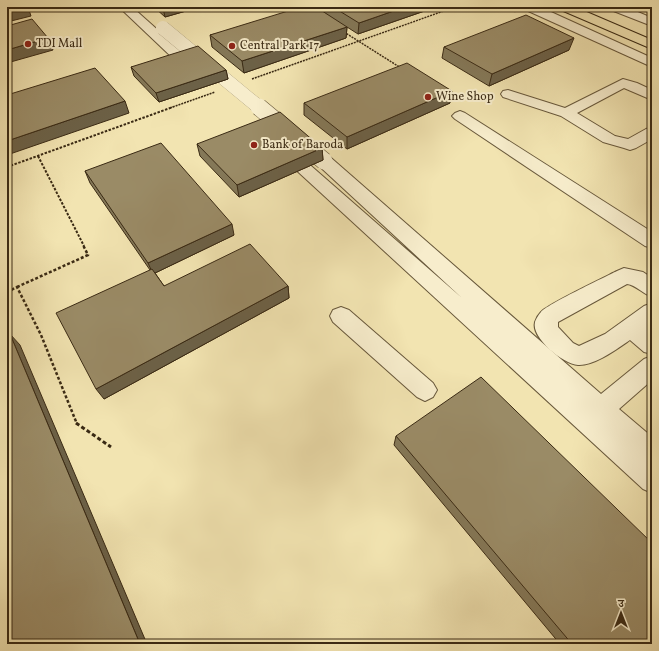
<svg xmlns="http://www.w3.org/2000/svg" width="659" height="651" viewBox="0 0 659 651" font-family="Vollkorn,'Noto Serif Devanagari',serif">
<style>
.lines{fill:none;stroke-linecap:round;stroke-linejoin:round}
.minor-casing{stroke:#68583b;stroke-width:2}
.major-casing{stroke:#3a2a14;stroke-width:2}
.path-far3{stroke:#3a2a14;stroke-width:1.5;stroke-dasharray:2 1;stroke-linecap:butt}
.path-far2{stroke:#3a2a14;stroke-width:2;stroke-dasharray:2.5 1.5;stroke-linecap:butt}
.path-far1{stroke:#3a2a14;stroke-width:2.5;stroke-dasharray:3 2;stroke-linecap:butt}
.path{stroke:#3a2a14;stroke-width:3;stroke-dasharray:4 2.5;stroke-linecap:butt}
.minor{fill:#f7edcc;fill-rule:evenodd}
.major{fill:#f2e4b1;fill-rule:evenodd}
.minor-bridge-far1-casing{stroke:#68583b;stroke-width:14;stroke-linecap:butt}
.minor-bridge-casing{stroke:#68583b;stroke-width:18;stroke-linecap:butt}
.minor-bridge-far1{stroke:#f7edcc;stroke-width:14}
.minor-bridge{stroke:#f7edcc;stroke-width:17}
.wall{fill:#847858;stroke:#3a2a14}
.shaded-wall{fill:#6c6147;stroke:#3a2a14}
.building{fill:#9a8b66;stroke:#3a2a14}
.poi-dot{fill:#8f2418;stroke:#f7edcc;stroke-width:1.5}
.labels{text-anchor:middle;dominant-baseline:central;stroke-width:4;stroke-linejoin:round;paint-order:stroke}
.far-poi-label{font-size:12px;fill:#3a2a14;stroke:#f7edcc;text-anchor:start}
</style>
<rect width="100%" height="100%" fill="#f2e4b1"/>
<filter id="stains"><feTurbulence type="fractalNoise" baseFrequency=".005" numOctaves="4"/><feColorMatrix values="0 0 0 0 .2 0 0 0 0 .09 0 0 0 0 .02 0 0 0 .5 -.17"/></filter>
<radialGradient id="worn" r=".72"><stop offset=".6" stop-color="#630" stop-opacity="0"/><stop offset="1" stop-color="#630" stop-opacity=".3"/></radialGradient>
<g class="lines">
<g class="minor-casing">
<g id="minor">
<path d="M119,7H132L188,57L190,60L188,63L183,64L178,63Z"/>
<path d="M524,7H540L652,58V67L526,10Z"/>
<path d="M609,7H626L652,18V26L611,10Z"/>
<path d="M623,79L637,83L652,90V100L624,88L577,113L615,136L628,139L646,129L652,127V139L636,148L630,150L624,148L603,142L561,116L503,97L501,94L503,91L508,90L565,108Z"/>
<path d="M460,111L465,113L652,232V248L645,246L455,119L452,116L455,113Z"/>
<path d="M324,156L330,157L601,394L644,359L652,356V380L619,409L652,437V493L643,489L295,169L298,165L304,164L310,165L462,298L318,165L316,161L318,157Z"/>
<path d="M624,268L643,272L652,278V297C643,294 636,285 627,284L558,322V327L573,343L579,346L605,334L644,306L652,303V324L647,328L652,332V354L644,352L630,340C617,349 594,366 578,365C563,364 531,338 535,322C536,319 539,314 541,312C546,305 605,277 617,271Z"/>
<path d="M341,307L349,310L433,383L437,390L433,397L425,401L417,397L333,322L330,316L333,310Z"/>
</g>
</g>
<g class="major-casing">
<path id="major" d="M559,7H575L652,40V49L561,10Z"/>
</g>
<g class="path-far3">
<path d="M505,7L516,12"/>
<path d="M344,32L401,68"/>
<path d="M252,79L455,7"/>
<path d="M170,108L215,92"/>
</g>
<g class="path-far2">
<path d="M38,156L84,246"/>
<path d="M7,167L173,107"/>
</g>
<g class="path-far1">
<path d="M17,287L88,255L83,245"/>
<path d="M7,292L17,287L41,335L77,424"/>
</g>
<path class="path" d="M76,423L111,447"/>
<use href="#minor" class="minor"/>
<use href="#major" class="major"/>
<g class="minor-bridge-far1-casing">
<path id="minor-bridge-far1" d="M163,28L260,108"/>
</g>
<g class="minor-bridge-casing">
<path id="minor-bridge" d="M259,107L324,161"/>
</g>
<use href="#minor-bridge-far1" class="minor-bridge-far1"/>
<use href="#minor-bridge" class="minor-bridge"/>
</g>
<g class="wall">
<path d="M154,7H200L165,17Z"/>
<path d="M322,7H436L358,34L347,27L346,38L244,73L212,47L210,35L322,11Z"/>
<path d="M444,47L569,50L489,86L442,58Z"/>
<path d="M131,67L226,70L228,79L159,102L134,76Z"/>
<path d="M304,103H450L347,149L304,115Z"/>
<path d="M197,144L322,148L323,160L239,197L200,156Z"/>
<path d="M85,171L234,235L155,273L164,286H288L289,298L104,399L150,270L90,183Z"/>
<path d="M396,436L652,644H560L394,445Z"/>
</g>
<g class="shaded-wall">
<path d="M16,7H28L31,16L7,22V9Z"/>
<path d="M167,7H200L165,17L163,8Z"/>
<path d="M405,7H436L358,34L359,23Z"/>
<path d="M347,27L346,38L244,73L242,61Z"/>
<path d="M48,38L53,50L7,63V50Z"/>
<path d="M574,38L569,50L489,86L492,74Z"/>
<path d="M226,70L228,79L159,102L156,93Z"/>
<path d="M452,91L450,103L347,149V137Z"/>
<path d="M125,101L129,113L7,155V141Z"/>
<path d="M322,148L323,160L239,197L237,185Z"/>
<path d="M232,224L234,235L153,274L148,263Z"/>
<path d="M288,286L289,298L104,399L96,389Z"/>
<path d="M10,334L20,345L147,644H140Z"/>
</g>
<g class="building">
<path d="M7,7H16L7,9Z"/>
<path d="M301,7H316L347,27L242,61L210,35Z"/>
<path d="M333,7H405L359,23Z"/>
<path d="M526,15L574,38L492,74L444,47Z"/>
<path d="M32,19L48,38L7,50V26Z"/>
<path d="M198,46L226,70L156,93L131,67Z"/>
<path d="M407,63L452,91L347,137L304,103Z"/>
<path d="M95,68L125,101L7,141V95Z"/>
<path d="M280,112L322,148L237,185L197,144Z"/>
<path d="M161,143L232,224L148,263L85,171Z"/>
<path d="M250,244L288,286L96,389L56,313L152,269L164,286Z"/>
<path d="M10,334L140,644H7V336Z"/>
<path d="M481,377L652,543V644H572L396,436Z"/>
</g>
<g class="poi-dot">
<circle cx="28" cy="44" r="4"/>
<circle cx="232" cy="46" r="4"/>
<circle cx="428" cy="97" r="4"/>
<circle cx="254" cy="145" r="4"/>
</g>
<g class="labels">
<g class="far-poi-label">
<text x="36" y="44">TDI Mall</text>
<text x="240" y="46">Central Park 17</text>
<text x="436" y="97">Wine Shop</text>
<text x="262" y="145">Bank of Baroda</text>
</g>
</g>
<rect width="659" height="651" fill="none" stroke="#f2e4b1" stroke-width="24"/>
<rect x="8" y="8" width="643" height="635" fill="none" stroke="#3a2a14" stroke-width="2"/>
<rect x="12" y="12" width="635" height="627" fill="none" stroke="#3a2a14"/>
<g transform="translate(621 613)" stroke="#f7edcc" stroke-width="3" paint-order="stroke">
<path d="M0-3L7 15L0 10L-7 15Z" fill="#3a2a14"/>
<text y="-6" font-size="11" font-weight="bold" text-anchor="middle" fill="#3a2a14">उ</text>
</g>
<rect width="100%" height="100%" filter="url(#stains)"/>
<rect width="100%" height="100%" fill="url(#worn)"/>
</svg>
